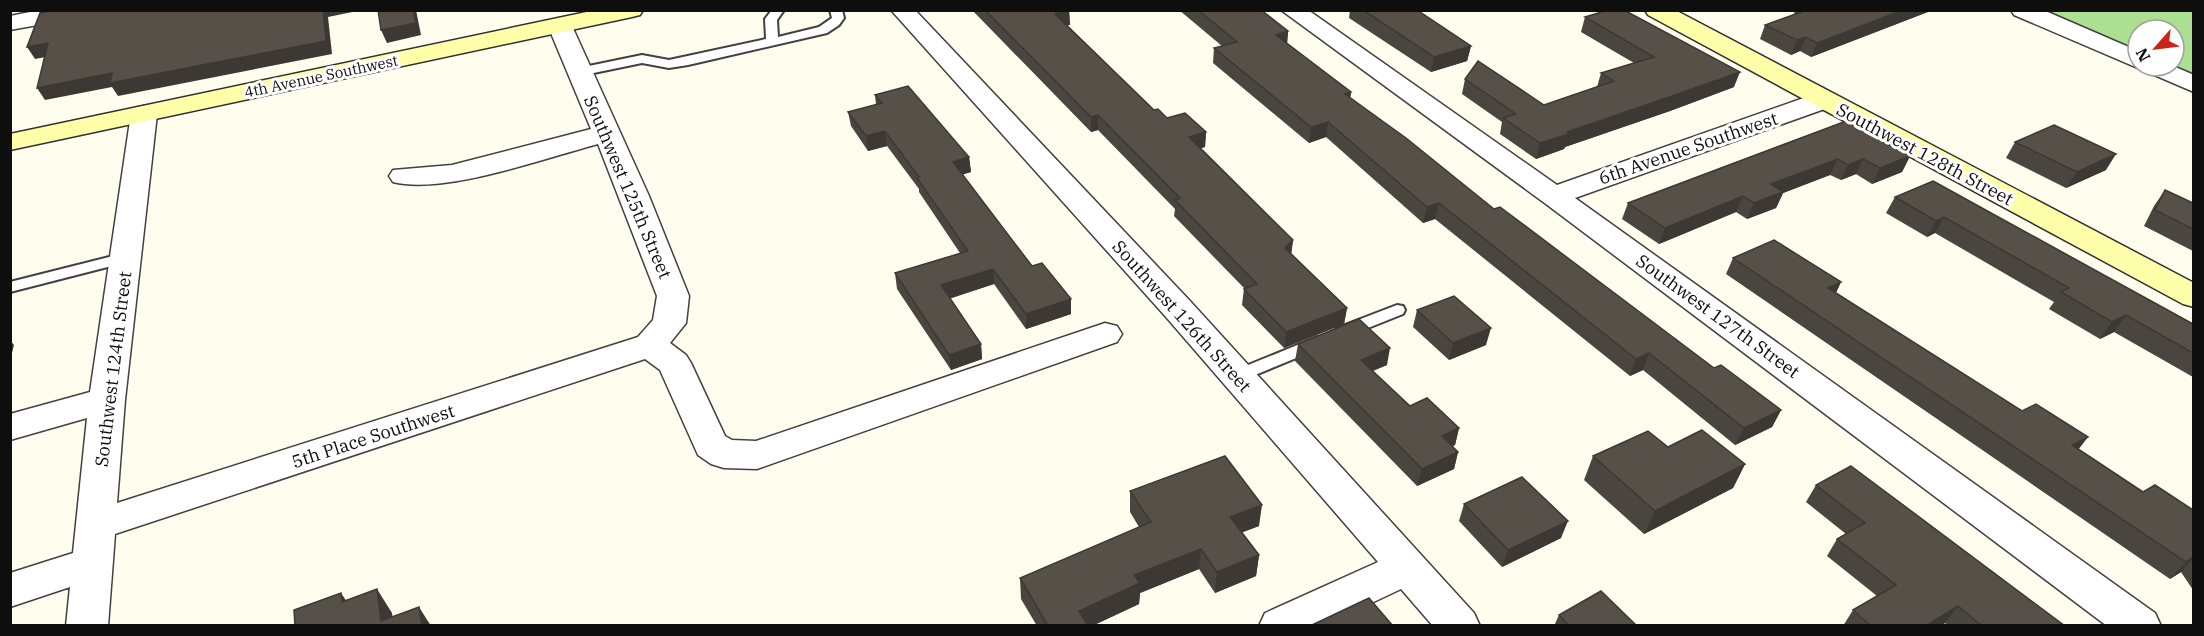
<svg xmlns="http://www.w3.org/2000/svg" width="2204" height="636" viewBox="0 0 2204 636" font-family="'IBM Plex Serif',serif">
<style>
.forest{fill:#ace091}
.lines{fill:none;stroke-linecap:round;stroke-linejoin:round}
.lane-casing{stroke:#414141;stroke-width:4}
.street-casing{stroke:#414141;stroke-width:3}
.secondary-casing{stroke:#303030;stroke-width:3}
.lane{fill:#fff;fill-rule:evenodd}
.street{fill:#fff;fill-rule:evenodd}
.secondary{fill:#ffffa9;fill-rule:evenodd}
.wall{fill:#4b453f}
.shaded-wall{fill:#3d3833}
.building{fill:#575049;stroke:#3d3833;stroke-width:1.5}
.labels{text-anchor:middle;dominant-baseline:central;stroke-width:6;stroke-linejoin:round;paint-order:stroke}
.far-street-label{font-size:15px;fill:#0e0e0e;stroke:#fff}
.street-label{font-size:18px;fill:#0e0e0e;stroke:#fff}
</style>
<rect width="100%" height="100%" fill="#fffdee"/>
<path class="forest" d="M2045,11H2193V73L2174,65V30H2138V50Z"/>
<g class="lines">
<g class="lane-casing">
<g id="lane">
<path d="M772,10H784L777,20L778,37L819,27L832,18L830,10H842L844,18L839,25L827,33L688,65L669,68L642,63L579,76L573,72L579,68L642,55L669,60L766,39L765,19Z"/>
<path d="M125,253L131,255L133,258L131,261L10,292V282Z"/>
<path d="M1397,305L1403,306L1405,310L1403,314L1343,338L1337,336L1335,332L1337,328Z"/>
<path d="M1317,337L1323,339L1325,343L1323,347L1243,380H1231L1228,376L1231,372Z"/>
</g>
</g>
<g class="street-casing">
<g id="street">
<path d="M40,10H93L90,15L82,17L10,30V16Z"/>
<path d="M891,10H915L1190,301L1474,613L1480,626H1433L1401,589L1323,626H1259L1265,613L1378,562L1166,317Z"/>
<path d="M1281,10H1308L1557,185L1815,94L1824,92L1833,94L1837,100L1833,106L1575,198L2155,613L2161,626H2107L1546,204Z"/>
<path d="M2011,10H2043L2138,51V66H2173L2194,75V92L2014,15Z"/>
<path d="M560,19L568,21L572,26L649,196L689,296L686,323L670,343L686,355L691,363L725,436L732,440L756,441L1105,323L1117,326L1122,334L1117,342L757,469L724,468L711,464L698,455L660,370L645,359L115,534L108,626H66L70,587L10,607V573L73,553L87,418L10,440V414L90,392L131,114L135,108L144,106L153,108L157,114L125,400L117,503L638,337L653,320L657,296L598,144C545,158 444,195 393,182L389,176L393,170L452,165L591,129L548,26L552,21Z"/>
</g>
</g>
<g class="secondary-casing">
<g id="secondary">
<path d="M596,10H643L640,15L632,17L10,150V134Z"/>
<path d="M1645,10H1675L2194,283V307L2183,304L1648,15Z"/>
</g>
</g>
<use href="#lane" class="lane"/>
<use href="#street" class="street"/>
<use href="#secondary" class="secondary"/>
</g>
<g class="wall">
<path d="M972,10H1069L1070,25H1067L1154,110L1167,118L1206,132L1205,147L1201,148L1293,240L1291,254L1347,308L1344,324L1284,348L1242,305L1244,288L1174,216L1175,209L1098,130L1091,132Z"/>
<path d="M1179,10H1261L1288,31L1287,43L1351,92L1350,98L1494,209L1714,368L1781,410L1772,427L1735,445L1643,370L1630,376L1435,219L1423,223L1326,137L1309,143L1213,63L1214,48L1222,46Z"/>
<path d="M1350,10H1417L1471,46L1467,61L1431,72L1349,18Z"/>
<path d="M1795,10H1933L1811,57L1800,51L1791,55L1760,39L1765,25L1796,14H1794Z"/>
<path d="M1585,17L1734,87L1670,111L1565,147L1564,149L1536,159L1500,134L1502,122L1462,94L1465,79L1544,105L1597,87L1601,73L1634,63L1581,32Z"/>
<path d="M875,95L969,157L971,172L962,174L1032,266L1071,314L1026,329L994,284L950,298L981,344L982,359L951,370L897,289L895,273L960,253L919,192V189L887,146L868,151L851,126L848,112L876,105Z"/>
<path d="M1846,121L1910,156L1902,172L1872,184L1856,174L1841,180L1830,175L1783,193L1776,208L1747,219L1736,212L1659,244L1622,219L1628,203Z"/>
<path d="M2015,142L2106,170L2066,188L2006,158Z"/>
<path d="M1933,181L2193,324V377L2114,332L2100,339L2049,309L2054,302L1935,233L1927,237L1886,213L1895,197Z"/>
<path d="M2165,190L2193,203V251L2144,226L2154,206Z"/>
<path d="M1733,258L1841,282L1836,293L2143,492L2193,510V590L2181,572L2170,579L1726,274Z"/>
<path d="M1417,310L1486,345L1449,360L1413,327Z"/>
<path d="M1298,344L1387,365L1373,371L1410,406L1459,428L1455,445L1452,446L1458,452L1454,469L1417,486L1295,361Z"/>
<path d="M1668,447L1745,464L1733,488L1644,534L1584,480L1593,456Z"/>
<path d="M1816,485L2065,626H1948L1945,623L1941,626H1843L1853,610L1877,596L1827,556L1837,539L1846,534L1806,502Z"/>
<path d="M1130,491L1259,526L1242,532L1259,555L1256,576L1215,593L1199,569L1140,593L1139,604L1092,626H1037L1021,599L1020,578L1139,527L1130,512Z"/>
<path d="M1464,504L1561,538L1502,567L1459,521Z"/>
<path d="M1559,615L1637,626H1554Z"/>
</g>
<g class="shaded-wall">
<path d="M323,10H362L328,17L332,54L118,96L112,87L45,100L37,88Z"/>
<path d="M413,10H416L421,35L387,43L381,30Z"/>
<path d="M1069,10L1070,25L1055,28V14Z"/>
<path d="M1903,10H1933L1811,57L1817,43Z"/>
<path d="M1288,31L1287,46L1276,35Z"/>
<path d="M1806,37L1800,51L1791,55L1797,40Z"/>
<path d="M48,43L56,55L35,59L27,47Z"/>
<path d="M1471,46L1467,61L1431,72L1434,57Z"/>
<path d="M1740,72L1734,87L1670,111L1565,147L1564,149L1536,159L1540,143L1567,132Z"/>
<path d="M1351,92L1349,107L1345,94Z"/>
<path d="M1098,115V130L1091,132V117Z"/>
<path d="M1328,122L1326,137L1309,143L1311,127Z"/>
<path d="M885,131L887,146L868,151L866,136Z"/>
<path d="M1206,132L1205,147L1189,152V137Z"/>
<path d="M2116,154L2106,170L2066,188L2077,172Z"/>
<path d="M1910,156L1902,172L1872,184L1880,168Z"/>
<path d="M969,157L971,172L955,177L953,162Z"/>
<path d="M1838,159L1830,175L1783,193L1776,208L1747,219L1754,203L1771,184Z"/>
<path d="M1863,159L1856,174L1841,180L1848,165Z"/>
<path d="M1743,196L1736,212L1659,244L1665,228Z"/>
<path d="M1439,203L1435,219L1423,223L1427,207Z"/>
<path d="M1944,217L1935,233L1927,237L1936,221Z"/>
<path d="M1293,240L1291,256L1285,248Z"/>
<path d="M993,269L994,284L943,301L941,285Z"/>
<path d="M1841,282L1833,298L1828,288Z"/>
<path d="M1071,299V314L1026,329V314Z"/>
<path d="M1347,308L1344,324L1284,348L1286,332Z"/>
<path d="M2126,315L2114,332L2100,339L2112,322Z"/>
<path d="M1491,328L1486,345L1449,360L1453,343Z"/>
<path d="M10,340L14,345L10,361Z"/>
<path d="M981,344L982,359L951,370L949,355Z"/>
<path d="M1390,348L1387,365L1358,376L1361,360Z"/>
<path d="M1649,353L1643,370L1630,376L1636,359Z"/>
<path d="M1781,410L1772,427L1735,445L1744,428Z"/>
<path d="M1459,428L1455,445L1437,453L1442,436Z"/>
<path d="M2088,437L2075,454L2072,445Z"/>
<path d="M1458,452L1454,469L1417,486L1422,469Z"/>
<path d="M1745,464L1733,488L1644,534L1655,511Z"/>
<path d="M1262,505L1259,526L1228,538L1230,517Z"/>
<path d="M1568,521L1561,538L1502,567L1508,550Z"/>
<path d="M1201,549L1199,569L1140,593L1139,604L1092,626H1079V611L1134,575Z"/>
<path d="M1259,555L1256,576L1215,593L1217,572Z"/>
<path d="M2193,557V559L2181,572L2170,579L2186,562Z"/>
<path d="M377,589L392,613L394,626L381,621Z"/>
<path d="M341,593L357,617L342,602Z"/>
<path d="M1958,606L1945,623L1941,626H1926Z"/>
<path d="M419,607L431,626H422Z"/>
</g>
<g class="building">
<path d="M55,10H323L326,41L110,83L112,73L37,88L48,43L27,47L40,13Z"/>
<path d="M378,10H413L416,23L381,30Z"/>
<path d="M985,10H1068L1055,14L1154,110L1158,109L1167,118L1185,113L1206,132L1189,137L1293,240L1285,248L1347,308L1286,332L1244,289L1257,284L1175,200L1180,198L1098,115L1091,117Z"/>
<path d="M1198,10H1261L1288,31L1276,35L1351,92L1345,94L1406,138L1494,209L1500,207L1714,368L1721,365L1781,410L1744,428L1649,353L1636,359L1439,203L1427,207L1328,122L1311,127L1214,48L1237,42Z"/>
<path d="M1363,10H1417L1471,46L1434,57Z"/>
<path d="M1608,10H1624L1740,72L1675,95L1567,132L1569,134L1540,143L1503,118L1516,114L1465,79L1478,61L1544,105L1614,81L1601,73L1654,57L1585,17Z"/>
<path d="M1807,10H1903L1817,43L1806,37L1797,40L1765,25Z"/>
<path d="M908,86L969,157L953,162L984,203L1032,266L1042,263L1071,299L1026,314L993,269L941,285L981,344L949,355L895,273L968,251L917,178L919,177L885,131L866,136L848,112L882,103L875,95Z"/>
<path d="M1846,121L1910,156L1880,168L1863,159L1848,165L1838,159L1771,184L1783,192L1754,203L1743,196L1665,228L1628,203Z"/>
<path d="M2054,125L2116,154L2077,172L2015,142Z"/>
<path d="M1933,181L2193,324V353L2126,315L2112,322L2061,292L2069,288L1944,217L1936,221L1895,197Z"/>
<path d="M2165,190L2193,203V229L2155,210Z"/>
<path d="M1774,240L1841,282L1828,288L2022,411L2036,404L2088,437L2072,445L2143,492L2155,485L2193,510V557L2186,562L1733,258Z"/>
<path d="M1454,296L1491,328L1453,343L1417,310Z"/>
<path d="M1359,319L1390,348L1361,360L1410,406L1427,398L1459,428L1442,436L1458,452L1422,469L1298,344Z"/>
<path d="M1702,430L1745,464L1655,511L1593,456L1648,431L1668,447Z"/>
<path d="M1225,456L1262,505L1230,517L1259,555L1217,572L1201,549L1134,575L1140,583L1079,611L1088,626H1048L1020,578L1151,522L1130,491Z"/>
<path d="M1851,466L2065,626H1982L1958,606L1926,626H1871L1853,610L1896,585L1837,539L1865,523L1816,485Z"/>
<path d="M1522,477L1568,521L1508,550L1464,504Z"/>
<path d="M377,589L381,621L419,607L422,626H295L294,610L341,593L342,602Z"/>
<path d="M1601,591L1637,626H1569L1559,615Z"/>
<path d="M1369,598L1393,626H1310Z"/>
</g>
<g class="labels">
<g class="far-street-label">
<text transform="translate(321 76) rotate(-12)">4th Avenue Southwest</text>
</g>
<g class="street-label">
<text transform="translate(1688 148) rotate(-19)">6th Avenue Southwest</text>
<text transform="translate(1925 154) rotate(28)">Southwest 128th Street</text>
<text transform="translate(628 187) rotate(67)">Southwest 125th Street</text>
<text transform="translate(1182 316) rotate(48)">Southwest 126th Street</text>
<text transform="translate(1718 316) rotate(36)">Southwest 127th Street</text>
<text transform="translate(113 369) rotate(-83)">Southwest 124th Street</text>
<text transform="translate(373 436) rotate(-18)">5th Place Southwest</text>
</g>
</g>
<rect width="2204" height="636" fill="none" stroke="#0e0e0e" stroke-width="24"/>
<g transform="translate(2156 48) rotate(242)"><circle r="28" fill="#ffffff" stroke="#9f9f9f" stroke-width="1.5"/>
<path d="M0-4.5L10 22L0 15L-10 22Z" fill="#cb2318"/>
<text y="-9" font-size="16" font-weight="bold" text-anchor="middle" fill="#0e0e0e">N</text>
</g>
</svg>
